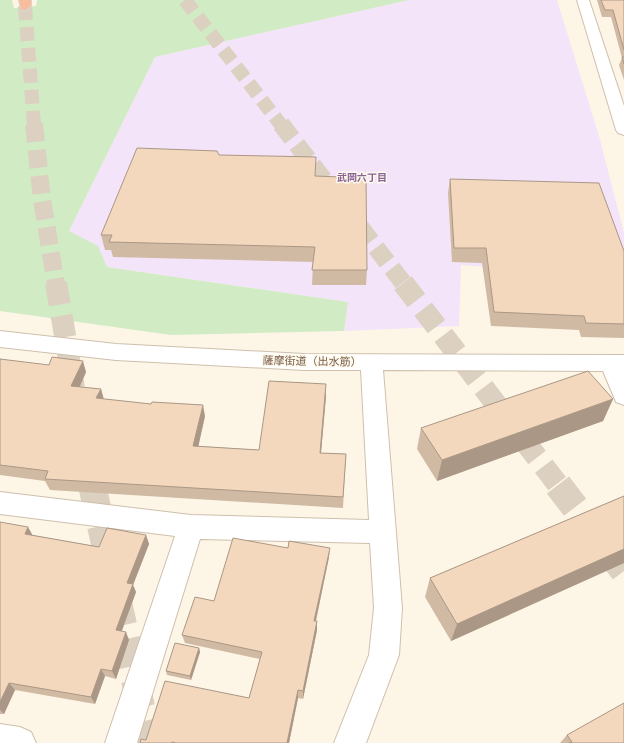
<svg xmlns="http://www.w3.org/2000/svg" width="624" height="743" viewBox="0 0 624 743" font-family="'Archivo Narrow','Noto Sans JP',sans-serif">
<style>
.education{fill:#f3e4fa}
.green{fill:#d1ebc5}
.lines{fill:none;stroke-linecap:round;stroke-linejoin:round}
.highway-tunnel-far3{stroke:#dcd0c0;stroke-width:14;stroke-dasharray:14 7;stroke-linecap:butt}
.highway-tunnel-far2{stroke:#dcd0c0;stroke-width:18;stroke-dasharray:18 8;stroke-linecap:butt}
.highway-tunnel-far1{stroke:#dcd0c0;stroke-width:22;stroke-dasharray:22 11;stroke-linecap:butt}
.highway-tunnel{stroke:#dcd0c0;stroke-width:28;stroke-dasharray:28 14;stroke-linecap:butt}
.minor-casing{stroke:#cfbfac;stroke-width:2}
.highway-casing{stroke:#dcd5d0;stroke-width:2}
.minor{fill:#fff;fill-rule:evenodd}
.highway{fill:#f8bd9d;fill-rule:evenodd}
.wall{fill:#d1baa3}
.shaded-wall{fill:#aa9785}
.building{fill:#f3d8be;stroke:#aa9785}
.labels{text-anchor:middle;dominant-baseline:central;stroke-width:3;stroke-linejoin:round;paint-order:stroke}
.far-neighbourhood-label{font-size:10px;font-weight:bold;fill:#886294;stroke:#fffaee}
.street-label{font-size:11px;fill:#785e4a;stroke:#fffaee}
</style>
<rect width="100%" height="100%" fill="#fdf6e7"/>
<path class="education" d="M409,0H557L599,136L624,233V277L461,265L459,326L344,331L348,302L107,267L98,247L69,231L155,57Z"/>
<path class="green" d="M0,0H12L14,8L36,6L37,0H409L155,57L69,231L98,246L107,267L348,302L344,331L171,335L0,311Z"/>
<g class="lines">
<g class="highway-tunnel-far3">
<path d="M185,0L281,125"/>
<path d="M25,6L34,125"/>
</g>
<g class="highway-tunnel-far2">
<path d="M34,124L42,200L56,284"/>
<path d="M281,124L404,284"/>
</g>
<g class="highway-tunnel-far1">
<path d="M56,283L74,388"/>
<path d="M403,283L559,486"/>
<path d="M87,463L92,486"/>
</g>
<g class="highway-tunnel">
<path d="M92,485L110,566"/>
<path d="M558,485L624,571"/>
<path d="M117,598L149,743"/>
</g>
<g class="minor-casing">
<g id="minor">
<path d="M577,0H589L624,106V135L618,133L616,130Z"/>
<path d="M0,331L116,344L304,354L624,355V405L616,402L603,371L383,370L402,608L399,655L366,743H334L369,655L374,608L370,543L200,539L137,743H105L175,536L0,514V492L191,515L369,520L361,370H304L116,360L0,347Z"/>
<path d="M0,724L20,727L31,732L36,743H0Z"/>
</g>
</g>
<g class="highway-casing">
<path id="highway" d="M19,0H31V6L25,10L21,9Z"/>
</g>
<use href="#minor" class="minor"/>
<use href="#highway" class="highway"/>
</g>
<g class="wall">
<path d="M597,0H624V80L619,65L622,58L611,17H602Z"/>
<path d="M219,155L316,176L367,270L366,285H312L313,262L113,257L111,250H105L101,235Z"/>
<path d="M450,179L624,251V338L581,337L579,330L491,326L482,263L452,262L448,193Z"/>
<path d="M0,358L1,359L86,372L80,387L101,389L104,399L205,416L198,446L259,450L326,396L321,453L346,454L343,508L50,490L45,481L0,475Z"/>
<path d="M613,399L603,421L437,481L417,449L421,428Z"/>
<path d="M624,496V563L451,641L425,597L430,578Z"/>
<path d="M0,522L32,535L99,547L146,535L149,544L133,585L136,592L122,631L129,640L116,679L105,676L95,704L15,690L4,714H0Z"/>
<path d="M329,557L316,621H317V630L303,699L298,698L289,743H140L146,740L249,698L260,659L185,643L182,635L214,601Z"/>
<path d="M199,648L200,652L191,680L167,675L166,671Z"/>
<path d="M567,735L624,743H560Z"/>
</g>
<g class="shaded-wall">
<path d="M83,361L86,372L75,397L71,386Z"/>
<path d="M326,384V396L320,464V453Z"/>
<path d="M101,389L104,401L96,398Z"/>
<path d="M613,399L603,421L437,481L442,460Z"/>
<path d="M203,405L205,416L196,457L193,446Z"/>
<path d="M28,527L33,536L25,534Z"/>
<path d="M146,535L149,544L133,585L136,592L119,638L116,630L127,583Z"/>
<path d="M330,548L329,557L314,629V621Z"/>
<path d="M624,549V563L451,641L457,624Z"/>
<path d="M317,621V630L303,699V691Z"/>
<path d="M126,632L129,640L116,679L112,671Z"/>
<path d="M199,648L200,652L191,680L190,676Z"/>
<path d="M101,669L105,676L95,704L91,697Z"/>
<path d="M9,683L15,690L4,714L0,710V702Z"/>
<path d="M298,690V698L289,743H287Z"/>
</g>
<g class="building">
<path d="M601,0H624V50L613,10H605Z"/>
<path d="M622,57H624V64Z"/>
<path d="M137,148L217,151L219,155L316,157L315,176L366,178L367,270H312L315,247L109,242L112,235H101Z"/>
<path d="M450,179L599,183L624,251V324L586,323L584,316L494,312L486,248H454Z"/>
<path d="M52,357L83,361L71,386L101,389L96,398L151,404L152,402L203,405L193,446L259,450L269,381L326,384L320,453L346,454L343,497L45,479L48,471L0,465V359L49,365Z"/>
<path d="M588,371L613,399L442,460L421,428Z"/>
<path d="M624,496V549L457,624L430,578Z"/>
<path d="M0,522L28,527L25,534L99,547L107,528L146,535L127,583L133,584L116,630L126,632L112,671L101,669L91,697L9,683L0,702Z"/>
<path d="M233,538L288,548L289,541L330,548L314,621H317L303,691L298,690L287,743H176L172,742V743H140L141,739L146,740L165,681L249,698L262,652L182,635L195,597L214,601Z"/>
<path d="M175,643L199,648L190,676L166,671Z"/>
<path d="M624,703V743H569L572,742L567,735Z"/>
</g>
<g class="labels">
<g class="far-neighbourhood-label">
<text x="362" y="177">武岡六丁目</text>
</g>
<g class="street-label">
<text transform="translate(312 361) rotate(1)">薩摩街道（出水筋）</text>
</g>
</g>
</svg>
